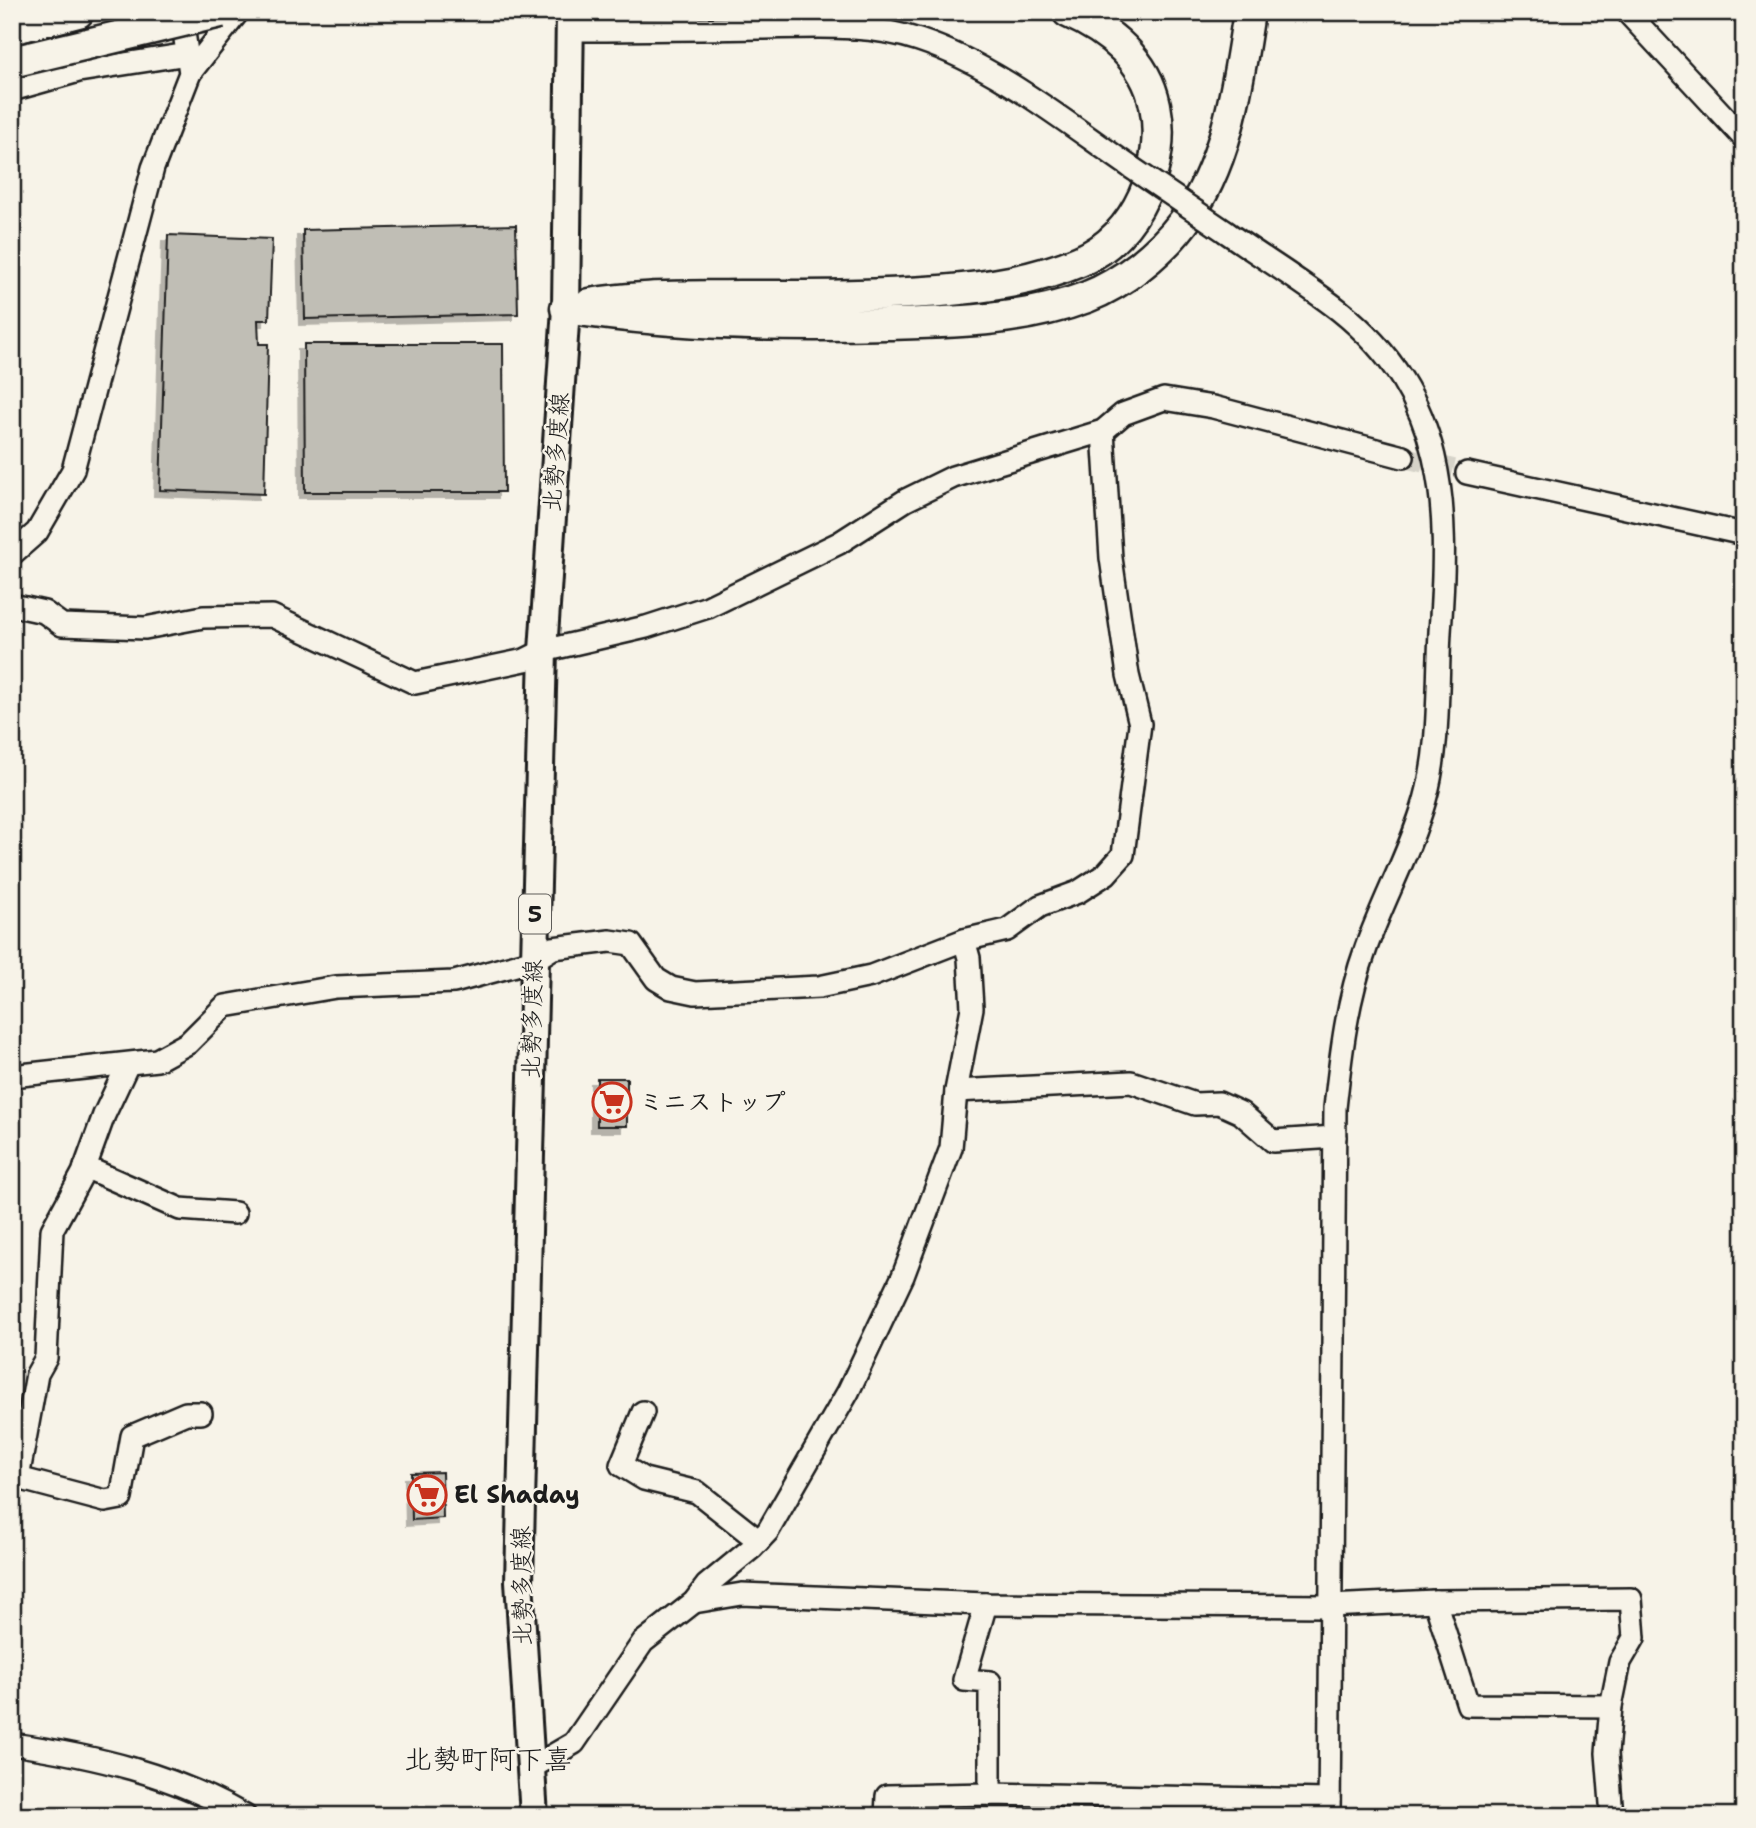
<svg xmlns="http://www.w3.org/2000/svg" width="1756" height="1828" viewBox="0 0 1756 1828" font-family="'Shantell Sans','Klee One',sans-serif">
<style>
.building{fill:#c0beb5;stroke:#1c1c1c;stroke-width:2;filter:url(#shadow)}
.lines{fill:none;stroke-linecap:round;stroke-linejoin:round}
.minor-tunnel{stroke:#d6d3c9;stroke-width:21;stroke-dasharray:21 10;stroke-linecap:butt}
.minor-casing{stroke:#1c1c1c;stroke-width:26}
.major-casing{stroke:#1c1c1c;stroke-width:32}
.highway-casing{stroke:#1c1c1c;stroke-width:35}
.minor{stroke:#f7f3e8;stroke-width:21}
.major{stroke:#f7f3e8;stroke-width:26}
.highway{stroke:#f7f3e8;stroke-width:30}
.minor-bridge-casing{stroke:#1c1c1c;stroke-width:26;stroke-linecap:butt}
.highway-bridge-casing{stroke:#1c1c1c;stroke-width:35;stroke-linecap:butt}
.minor-bridge{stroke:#f7f3e8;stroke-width:21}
.highway-bridge{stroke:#f7f3e8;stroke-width:30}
.labels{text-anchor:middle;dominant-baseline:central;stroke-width:5;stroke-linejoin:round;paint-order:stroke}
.shield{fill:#f7f3e8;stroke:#5e5c59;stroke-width:2}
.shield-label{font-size:23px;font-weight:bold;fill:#1c1c1c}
.street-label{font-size:24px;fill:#1c1c1c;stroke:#f7f3e8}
.poi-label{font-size:24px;font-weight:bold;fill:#1c1c1c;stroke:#f7f3e8;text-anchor:start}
.quarter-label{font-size:28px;fill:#1c1c1c;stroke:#f7f3e8}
</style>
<defs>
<filter id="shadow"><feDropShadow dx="-6" dy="6" stdDeviation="0" flood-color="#0004"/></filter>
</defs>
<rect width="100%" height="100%" fill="#f7f3e8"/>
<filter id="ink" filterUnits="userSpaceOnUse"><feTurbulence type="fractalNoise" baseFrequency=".0143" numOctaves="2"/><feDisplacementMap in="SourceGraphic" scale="14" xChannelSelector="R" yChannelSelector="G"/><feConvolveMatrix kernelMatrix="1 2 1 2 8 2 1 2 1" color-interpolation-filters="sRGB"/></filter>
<g filter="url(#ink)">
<g class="building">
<path d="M516,225L518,314L305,319L303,230Z"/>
<path d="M168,235L272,239L269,320H258L259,344H268L264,494L160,490Z"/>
<path d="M304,344H503L504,492H305Z"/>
<rect x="597" y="1078" width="30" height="48"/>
<path d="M442,1472L443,1518L412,1520L411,1473Z"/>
</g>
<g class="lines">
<path class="minor-tunnel" d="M1403,457L1467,473"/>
<g class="minor-casing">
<g id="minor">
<path d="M1627,12L1744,138"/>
<path d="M570,30C634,30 698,29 761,28C813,27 869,23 919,40C997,66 1065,122 1132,168"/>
<path d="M190,73L238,12"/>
<path d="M12,90L79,71L188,54"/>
<path d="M1226,232C1263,258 1303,282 1339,310C1448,397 1449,505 1440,632C1437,686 1440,747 1425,800C1410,852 1384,898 1366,948C1347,1000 1341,1053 1335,1108L1329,1816"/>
<path d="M1467,473L1744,534"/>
<path d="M12,554L37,532L73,470L153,168L190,73L181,12"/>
<path d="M12,605L44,612L62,625L145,628L203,617L272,616L415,683L525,660L543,651L646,627L708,607L839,543L906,500L953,477L1103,431L1123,414L1164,399L1213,407L1403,457"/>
<path d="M12,1076L157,1060L188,1043L225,1006L336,987L454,982L534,960L553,948L610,941L631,944L656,979L671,988L695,993L819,987L871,976L964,940L1007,930L1040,906L1078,892L1106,874L1123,855L1140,724L1128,675L1111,558L1103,431"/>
<path d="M956,1091L1131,1082L1195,1104L1219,1103L1241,1113L1273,1141L1335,1137"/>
<path d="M85,1167L180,1209L235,1213"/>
<path d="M643,1412L621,1465L644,1479L697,1492L759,1541"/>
<path d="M12,1477L18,1478L37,1374L46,1358L52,1230L83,1173L104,1115L128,1064"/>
<path d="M18,1478L105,1501L121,1498L132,1436L186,1413H201"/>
<path d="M1435,1601L1468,1705L1611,1706"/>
<path d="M694,1602L742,1594L986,1604L1329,1606L1435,1601L1631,1599L1634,1638L1620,1662L1611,1706L1607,1753L1612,1816"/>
<path d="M986,1604L964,1680L990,1682V1794"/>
<path d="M12,1744C95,1756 172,1774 245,1816"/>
<path d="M531,1768L574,1743L643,1642L694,1602L707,1585L752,1548L768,1531L848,1392L903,1276L951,1148L956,1091L972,1008L969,958L964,940"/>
<path d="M886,1816L887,1796L990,1794L1329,1800"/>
</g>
</g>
<g class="major-casing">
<path id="major" d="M534,1816L519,1581L543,651L566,308L570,12"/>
</g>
<g class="highway-casing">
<g id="highway">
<path d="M12,29L78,12"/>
<path d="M590,304C640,295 689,297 739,296C806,296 873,296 941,291C988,287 1036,280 1080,261C1138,236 1167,164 1155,105C1146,60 1109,30 1068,12"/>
<path d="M566,308C672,325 781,327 888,324C956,322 1024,321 1087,297C1123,283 1160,253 1183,223C1228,164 1238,83 1249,12"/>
</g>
</g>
<use href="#minor" class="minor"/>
<use href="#major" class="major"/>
<use href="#highway" class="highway"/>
<g class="minor-bridge-casing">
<path id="minor-bridge" d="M1132,168L1226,232"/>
</g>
<g class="highway-bridge-casing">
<path id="highway-bridge" d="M12,62L221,12"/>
</g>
<use href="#minor-bridge" class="minor-bridge"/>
<use href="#highway-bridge" class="highway-bridge"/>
</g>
</g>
<defs>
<g id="supermarket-ring" transform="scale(2.0125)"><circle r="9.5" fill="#f7f3e8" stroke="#c8321e" stroke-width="1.5"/><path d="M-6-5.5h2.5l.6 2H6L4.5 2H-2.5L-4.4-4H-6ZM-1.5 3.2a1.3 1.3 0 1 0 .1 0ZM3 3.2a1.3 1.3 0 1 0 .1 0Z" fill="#c8321e"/></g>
</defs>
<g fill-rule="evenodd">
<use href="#supermarket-ring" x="612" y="1102"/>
<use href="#supermarket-ring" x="427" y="1495"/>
</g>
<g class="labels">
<rect class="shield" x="519" y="894.5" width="32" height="39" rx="5"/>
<g class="shield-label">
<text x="535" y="914">5</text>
</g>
<g class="street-label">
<text transform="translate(556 452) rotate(-86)">北勢多度線</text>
<text transform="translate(532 1019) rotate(-89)">北勢多度線</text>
<text transform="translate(522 1586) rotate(-91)">北勢多度線</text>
</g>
<g class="poi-label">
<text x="639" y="1102">ミニストップ</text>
<text x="454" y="1495">El Shaday</text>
</g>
<g class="quarter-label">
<text x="488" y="1759">北勢町阿下喜</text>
</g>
</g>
<rect width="1756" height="1828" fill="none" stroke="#f7f3e8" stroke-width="42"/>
<rect x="21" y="21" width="1714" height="1786" fill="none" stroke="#1c1c1c" stroke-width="2.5" filter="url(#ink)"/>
</svg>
